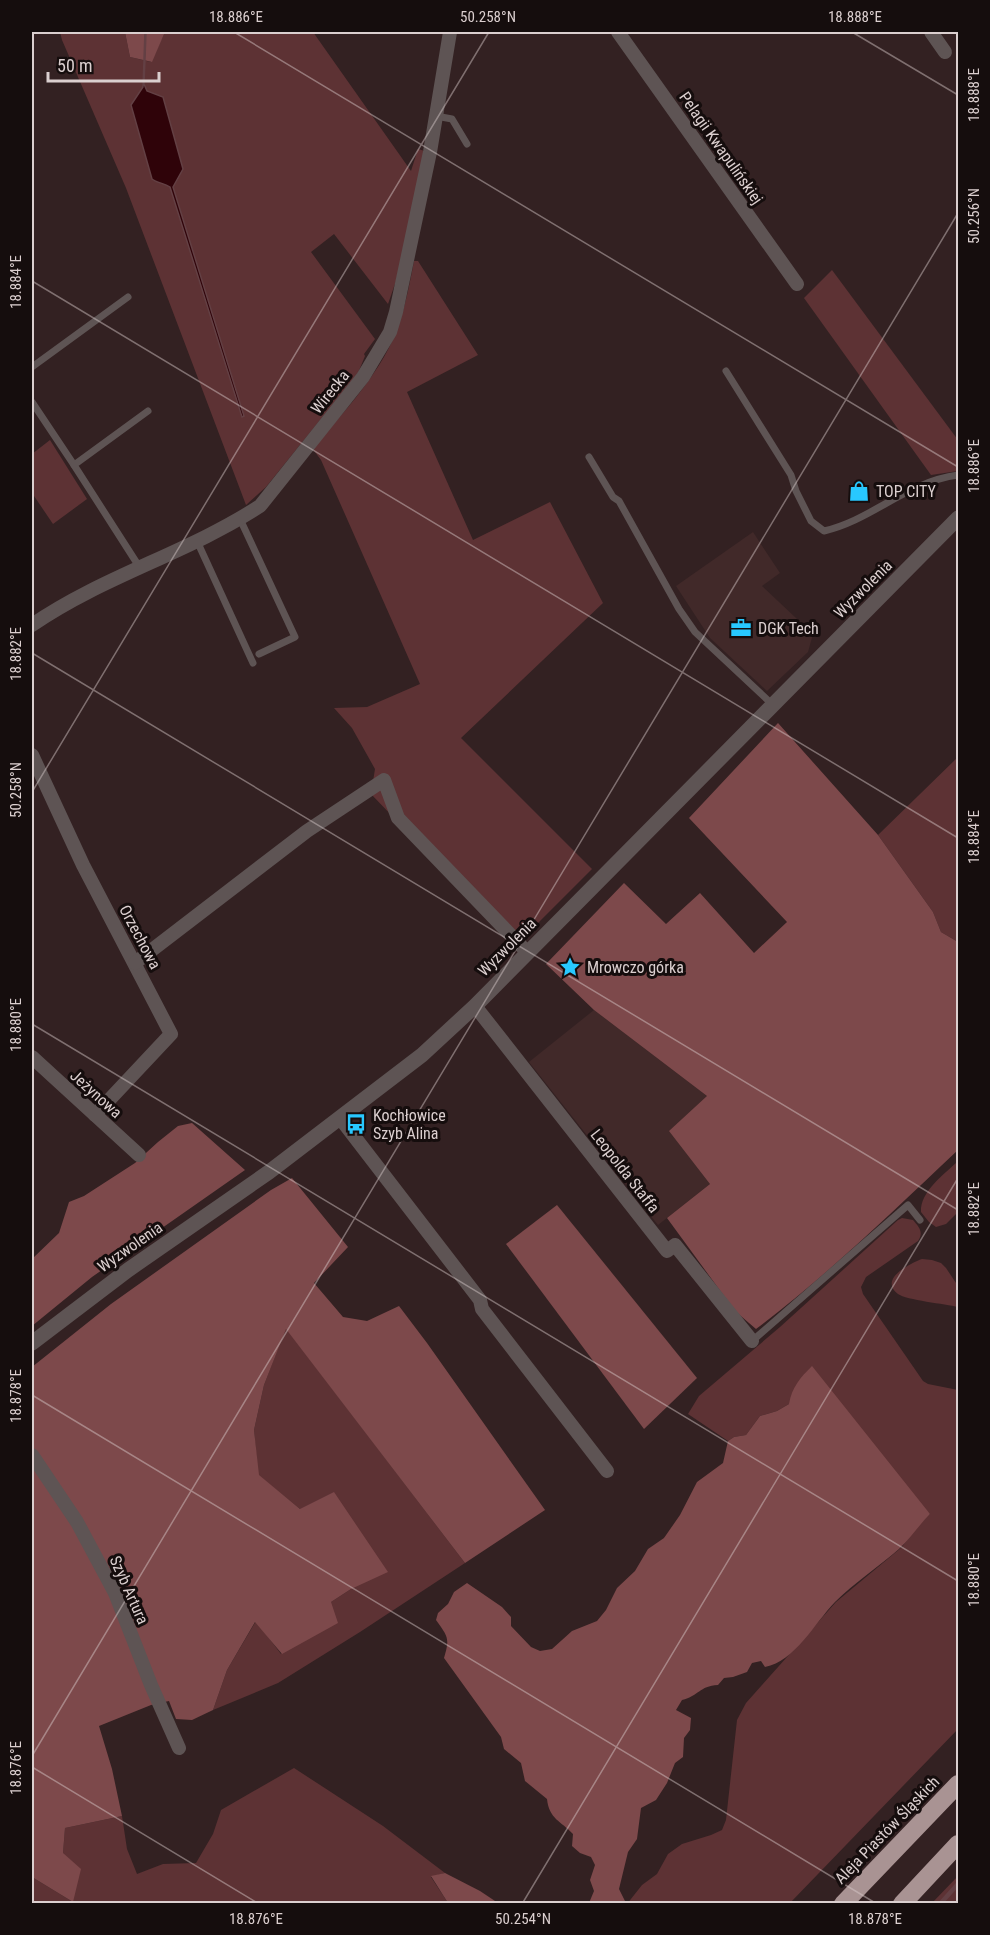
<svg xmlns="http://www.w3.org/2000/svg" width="990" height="1935" viewBox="0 0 990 1935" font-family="'Roboto Condensed',sans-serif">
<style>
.built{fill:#412929}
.green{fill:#5d3234}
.forest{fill:#7d494b}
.water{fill:#2f0309;stroke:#634044;stroke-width:1.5}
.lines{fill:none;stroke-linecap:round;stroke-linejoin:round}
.stream{stroke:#634044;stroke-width:4.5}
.service{stroke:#5e5454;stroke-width:7}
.minor{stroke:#5e5454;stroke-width:14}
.tertiary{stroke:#5e5454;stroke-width:15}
.motorway{stroke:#a99393;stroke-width:18}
.ticks{fill:none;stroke:#dbcfcf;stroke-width:1.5;stroke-opacity:0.45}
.labels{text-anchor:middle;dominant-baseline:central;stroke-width:6;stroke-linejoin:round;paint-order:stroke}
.street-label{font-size:16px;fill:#dbcfcf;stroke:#150d0d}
.poi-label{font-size:16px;fill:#dbcfcf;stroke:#150d0d;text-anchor:start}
.neatline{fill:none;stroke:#dbcfcf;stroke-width:2}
.ticks-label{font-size:15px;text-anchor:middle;fill:#dbcfcf}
</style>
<rect width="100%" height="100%" fill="#332122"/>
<g class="built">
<path d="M753,532L780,573L762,586L813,634L808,652L767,691L710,638L676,586Z"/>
<path d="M594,1010L707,1096L710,1184L658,1225L529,1062Z"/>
</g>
<g class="green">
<path d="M60,32H125L130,57L151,62L165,32H313L411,171L418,149L425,151L396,281L388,304L334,234L311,252L375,339L364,354L365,356L358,373L266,487L246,505L126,188L62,40Z"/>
<path d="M414,261H418L478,355L407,392L473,540L550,502L603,603L461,738L592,869L516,945L371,794L375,769L352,728L334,708L367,707L420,684L321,460L312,448C343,414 385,368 399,324C406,303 410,282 414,261Z"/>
<path d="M832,270L958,440V471L931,475L804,298Z"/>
<path d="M50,440L87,499L53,524L32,493V454Z"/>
<path d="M958,757V942L941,932L933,912L878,835Z"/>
<path d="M958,1161V1212L946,1224L936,1227L929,1222L921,1212C920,1191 945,1174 958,1161Z"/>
<path d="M902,1218L913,1220C919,1227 924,1232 918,1241L866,1277L861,1287L863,1294L923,1381L928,1384L958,1390V1729L790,1903L627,1904L642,1885L657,1874L668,1854L682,1844L711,1835L722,1830L726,1820L737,1720L746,1703L836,1602L902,1547L917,1526L930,1514L789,1404L777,1411L760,1416L746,1435L734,1437L728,1441L688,1414L699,1396L780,1327L898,1220Z"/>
<path d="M922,1259L932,1260L941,1263L946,1268L958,1286V1307C946,1304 906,1300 898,1294C878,1279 911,1263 922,1259Z"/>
<path d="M286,1328L465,1563L360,1632L278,1683L213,1710L227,1670L256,1621L281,1654L331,1602L351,1589L300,1509L258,1475L254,1430L264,1385Z"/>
<path d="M294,1768L383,1826L445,1873L431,1877L448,1903H32V1877L73,1902L63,1853L65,1828L122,1816L127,1849L137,1874L163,1864L196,1863L213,1834L221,1810Z"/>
<path d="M958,1876V1903H932Z"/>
</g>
<g class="forest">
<path d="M125,32H165L152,62L130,57Z"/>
<path d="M778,723L878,835L933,912L941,932L958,942V1150C893,1211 828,1275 756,1329L735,1311L667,1218L710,1184L669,1131L707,1096L594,1010L546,964L624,883L666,924L700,893L754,953L787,922L689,818Z"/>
<path d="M192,1123L245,1170L92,1277L32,1326V1259L59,1233L69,1202L84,1196L135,1163L158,1142L178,1126Z"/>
<path d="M292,1178L348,1247L314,1283L343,1317L367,1321L399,1306L427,1343L545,1510L465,1563L286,1329L264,1385L254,1430L259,1475L300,1509L334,1492L388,1572L351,1589L331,1602L338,1623L282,1654L255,1622L227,1670L213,1710L192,1720L176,1719L169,1701L151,1705L99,1726L112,1769L122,1816L65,1828L63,1853L81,1869L73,1902L32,1877V1367L111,1304L271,1190Z"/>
<path d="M557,1205L697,1378L644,1429L506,1244Z"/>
<path d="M812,1366L930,1514C919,1525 910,1539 899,1549C878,1567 854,1583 835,1602C814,1624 795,1661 765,1667L761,1661L752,1663L747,1672L733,1677L724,1678L718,1685C699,1686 699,1696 682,1700L676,1710L691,1718L690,1730L684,1738L683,1757L675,1763L667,1783L656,1800L641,1808L637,1839L628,1852L619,1889L626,1903H589L594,1891L590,1880L595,1865L591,1857L580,1853L572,1846L573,1834C561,1821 549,1819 547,1799L525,1781L521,1763L504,1749L501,1737L444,1658C450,1638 448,1637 436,1620L438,1613L448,1604L454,1592L467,1583L502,1607L511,1617V1626L531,1647L540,1651L552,1649L572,1631L597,1621L606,1610L617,1588L635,1571L648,1549L664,1538L680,1515L697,1482L723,1463L728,1441L734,1437L746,1435L760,1416L777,1411L789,1404C792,1387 800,1378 812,1366Z"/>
<path d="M445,1873L480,1891L498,1903H448L431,1876Z"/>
</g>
<path class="water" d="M145,32H146L144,84L147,91L163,97L183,169L173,187L244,416L242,417L170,187C164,183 157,183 152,179L131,105L143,87Z"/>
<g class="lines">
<path class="stream" d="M940,1904L958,1884"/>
<g class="service">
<path d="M436,116L452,119L467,144"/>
<path d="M32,367L128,297"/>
<path d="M726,371L791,475L796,491L811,521L824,531C872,520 906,482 958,475"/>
<path d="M32,402L74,465"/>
<path d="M589,457L613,497L619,501L679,609L695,632L773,705"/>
<path d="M240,519L295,637L259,654"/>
<path d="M197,541L253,663"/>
<path d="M140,568L74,465L148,411"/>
<path d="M752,1341L908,1205L920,1220"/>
</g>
<g class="minor">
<path d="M618,32L797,284"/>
<path d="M931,32L945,52"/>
<path d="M32,625C103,576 188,553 260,506L363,377L390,332L396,312L430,152L450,32"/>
<path d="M32,755L83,865L171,1034L95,1115"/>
<path d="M135,963L307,831L384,780L398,818L527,952"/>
<path d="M475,1006L667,1251L675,1245L752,1341"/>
<path d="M32,1057L139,1155"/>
<path d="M340,1118L480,1300L482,1309L607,1471"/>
<path d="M32,1455L77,1522L115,1593L151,1685L179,1748"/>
</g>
<path class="tertiary" d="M32,1343L128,1270L269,1172L422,1055L475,1006L958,518"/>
<g class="motorway">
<path d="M843,1904L958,1784"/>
<path d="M902,1904L958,1844"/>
</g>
</g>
<path class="ticks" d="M234,32L958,467M852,32L958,95M32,281L958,838M32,653L958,1210M32,792L489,32M32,1024L958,1581M32,1395L877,1904M32,1756L958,213M32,1767L259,1904M522,1904L958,1178"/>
<defs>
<g id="shop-bare" transform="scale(1.62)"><path d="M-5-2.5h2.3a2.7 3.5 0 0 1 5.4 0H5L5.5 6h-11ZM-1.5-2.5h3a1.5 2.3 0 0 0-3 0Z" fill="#28c8ff" stroke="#150d0d" stroke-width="2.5" paint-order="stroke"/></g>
<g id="office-bare" transform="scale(1.62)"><path d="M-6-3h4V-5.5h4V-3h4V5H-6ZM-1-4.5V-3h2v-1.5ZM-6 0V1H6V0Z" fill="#28c8ff" stroke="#150d0d" stroke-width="2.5" paint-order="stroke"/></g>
<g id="sight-bare" transform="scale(1.62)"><path d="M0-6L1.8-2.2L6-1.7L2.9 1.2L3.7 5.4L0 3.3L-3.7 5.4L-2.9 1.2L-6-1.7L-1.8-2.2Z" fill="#28c8ff" stroke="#150d0d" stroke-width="2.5" paint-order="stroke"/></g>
<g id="bus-bare" transform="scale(1.62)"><path d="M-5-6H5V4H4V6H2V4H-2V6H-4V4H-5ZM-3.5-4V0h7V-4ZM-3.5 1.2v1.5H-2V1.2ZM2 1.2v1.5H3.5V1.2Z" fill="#28c8ff" stroke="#150d0d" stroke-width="2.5" paint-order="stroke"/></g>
</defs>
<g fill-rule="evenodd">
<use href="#shop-bare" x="859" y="491"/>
<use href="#office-bare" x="741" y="628"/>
<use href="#sight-bare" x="570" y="967"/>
<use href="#bus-bare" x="356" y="1124"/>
</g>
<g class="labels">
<g class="street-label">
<text transform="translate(721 148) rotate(55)">Pelagii Kwapulińskiej</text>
<text transform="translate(330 392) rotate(-51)">Wirecka</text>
<text transform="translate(863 589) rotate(-45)">Wyzwolenia</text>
<text transform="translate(140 937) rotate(62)">Orzechowa</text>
<text transform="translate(507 947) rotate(-45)">Wyzwolenia</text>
<text transform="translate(96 1094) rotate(42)">Jeżynowa</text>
<text transform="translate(625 1171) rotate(52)">Leopolda Staffa</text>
<text transform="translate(130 1247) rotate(-35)">Wyzwolenia</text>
<text transform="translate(129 1590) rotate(66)">Szyb Artura</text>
<text transform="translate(887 1830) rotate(-46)">Aleja Piastów Śląskich</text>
</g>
<g class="poi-label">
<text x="876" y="491">TOP CITY</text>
<text x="758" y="628">DGK Tech</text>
<text x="587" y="967">Mrowczo górka</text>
<text x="373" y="1115">Kochłowice<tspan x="373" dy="18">Szyb Alina</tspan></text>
</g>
</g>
<rect width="990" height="1935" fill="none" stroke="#150d0d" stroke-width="66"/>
<path d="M48 72v9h111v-9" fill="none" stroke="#dbcfcf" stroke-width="3"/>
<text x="57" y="72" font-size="18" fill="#dbcfcf" stroke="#150d0d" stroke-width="4.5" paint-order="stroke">50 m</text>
<rect x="33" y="33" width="924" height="1869" class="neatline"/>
<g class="ticks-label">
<text x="236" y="22">18.886°E</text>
<text x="488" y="22">50.258°N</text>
<text x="855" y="22">18.888°E</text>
<text transform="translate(974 95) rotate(-90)" y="5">18.888°E</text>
<text transform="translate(974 216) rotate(-90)" y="5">50.256°N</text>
<text transform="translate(16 282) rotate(-90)" y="5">18.884°E</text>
<text transform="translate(974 466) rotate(-90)" y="5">18.886°E</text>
<text transform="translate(16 654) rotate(-90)" y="5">18.882°E</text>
<text transform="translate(16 790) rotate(-90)" y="5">50.258°N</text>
<text transform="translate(974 837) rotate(-90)" y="5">18.884°E</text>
<text transform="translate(16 1025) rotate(-90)" y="5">18.880°E</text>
<text transform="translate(974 1209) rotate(-90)" y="5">18.882°E</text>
<text transform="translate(16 1396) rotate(-90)" y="5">18.878°E</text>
<text transform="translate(974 1580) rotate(-90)" y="5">18.880°E</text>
<text transform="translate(16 1768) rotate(-90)" y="5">18.876°E</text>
<text x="256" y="1924">18.876°E</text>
<text x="523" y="1924">50.254°N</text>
<text x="875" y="1924">18.878°E</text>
</g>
</svg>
